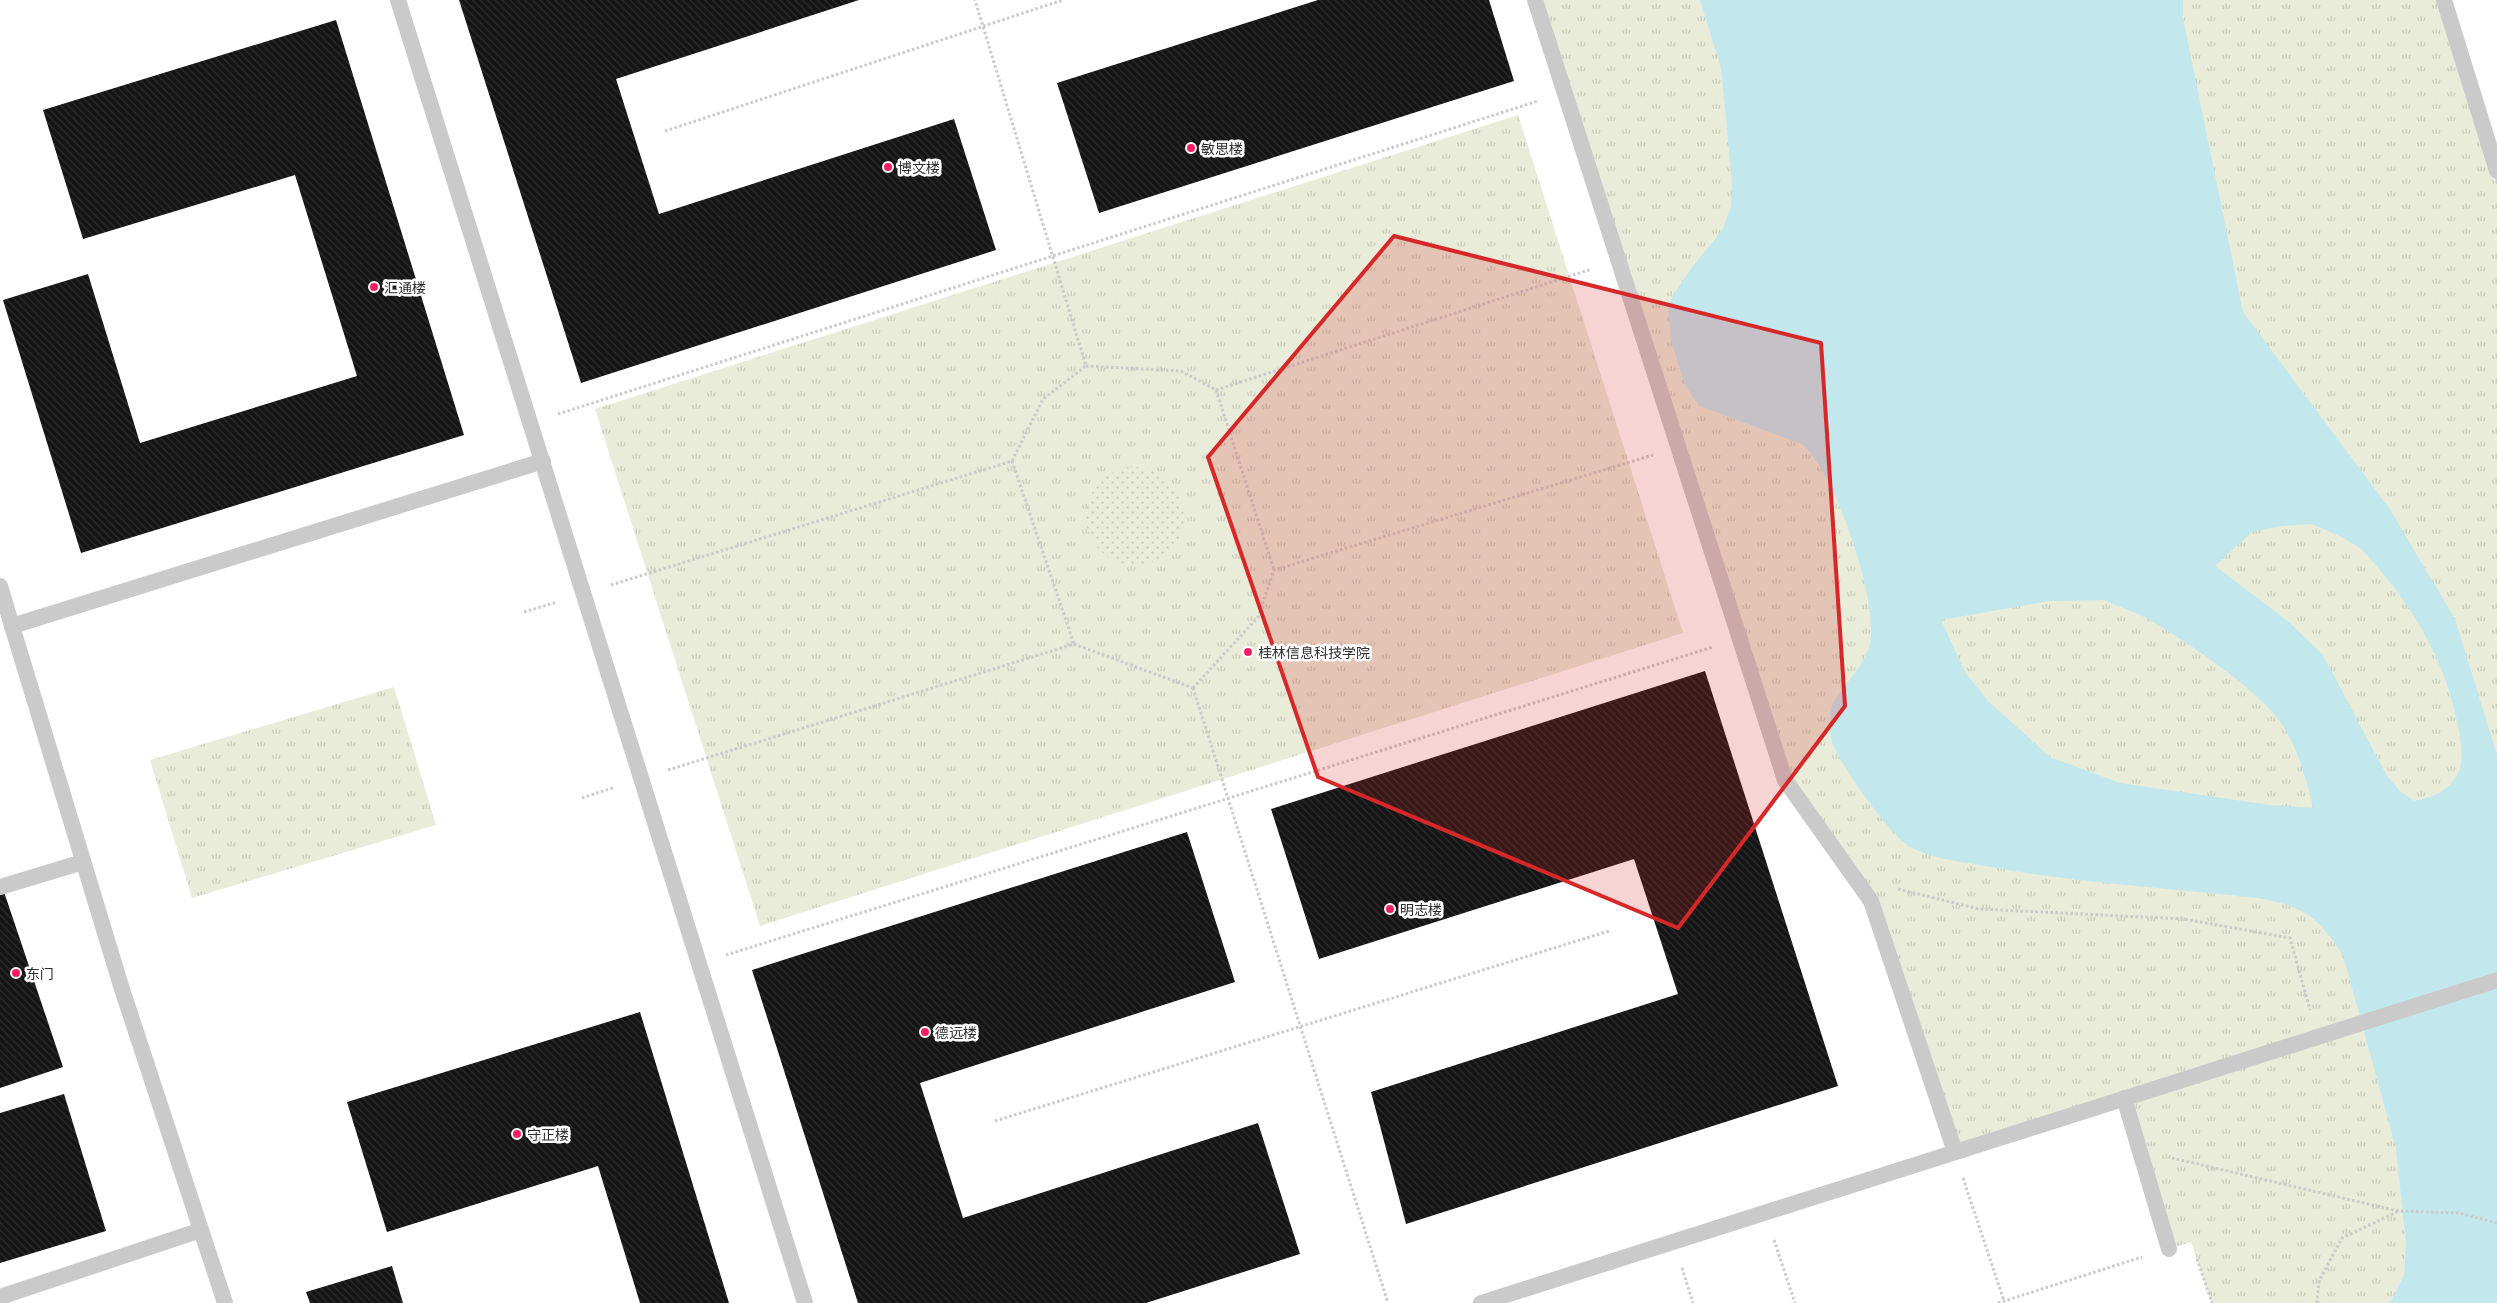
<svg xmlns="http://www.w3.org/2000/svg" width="2497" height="1303" viewBox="0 0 2497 1303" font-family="'Open Sans','Noto Sans SC',sans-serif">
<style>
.grass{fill:url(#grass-tufts)}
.garden{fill:url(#garden-dots)}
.water{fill:#c2e8ee;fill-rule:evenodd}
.building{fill:url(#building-back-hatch)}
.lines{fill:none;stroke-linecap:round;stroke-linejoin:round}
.path{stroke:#cacaca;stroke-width:3;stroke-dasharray:2.5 2.5;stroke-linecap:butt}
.lane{stroke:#cacaca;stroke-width:16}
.marked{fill:#d62828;fill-opacity:0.2;stroke:#d62828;stroke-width:4;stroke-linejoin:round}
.poi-dot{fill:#f61d64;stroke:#fff;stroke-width:2}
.labels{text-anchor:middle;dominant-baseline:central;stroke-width:5;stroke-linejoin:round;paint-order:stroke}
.poi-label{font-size:14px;fill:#2d2d2d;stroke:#fff;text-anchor:start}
</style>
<defs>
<pattern id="grass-tufts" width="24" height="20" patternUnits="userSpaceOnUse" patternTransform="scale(1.25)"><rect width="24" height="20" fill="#e8ecd9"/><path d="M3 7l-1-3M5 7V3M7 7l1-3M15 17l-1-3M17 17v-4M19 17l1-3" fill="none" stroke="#c7cbbb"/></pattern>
<pattern id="garden-dots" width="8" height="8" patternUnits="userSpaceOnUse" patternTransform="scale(1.25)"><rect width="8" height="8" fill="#e8ecd9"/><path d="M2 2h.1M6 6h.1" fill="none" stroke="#c7cbbb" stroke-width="1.8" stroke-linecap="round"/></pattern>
<pattern id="building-back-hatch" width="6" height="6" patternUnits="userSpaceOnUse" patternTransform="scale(1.25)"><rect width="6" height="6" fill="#141414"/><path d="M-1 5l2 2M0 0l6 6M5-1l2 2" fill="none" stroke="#2e2e2e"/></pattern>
</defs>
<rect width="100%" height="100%" fill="#fff"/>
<g class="grass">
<path d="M1535,0H2444L2497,171V1303H2212L2191,1242L2169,1249L2124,1098L1955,1152L1871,901L1785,780Z"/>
<path d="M1518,115L1683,633L760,926L595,409Z"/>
<path d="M394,687L436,825L192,898L150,760Z"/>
</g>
<circle class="garden" cx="1135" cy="516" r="49"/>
<path class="water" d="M1700,0H2183V18L2243,312L2389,508L2455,619L2497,755V1303H2390L2404,1275L2406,1245L2396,1148L2343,955C2316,915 2305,907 2258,898C2169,888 2079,883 1991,867C1965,862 1936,860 1912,848C1891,838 1840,764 1832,742C1830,733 1829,719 1831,710C1835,692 1862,671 1869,647C1881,605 1835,472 1802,444L1699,406L1684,383L1671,340L1668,308L1672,297L1693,266L1723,229L1731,206L1732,181L1721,68ZM2312,524C2328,531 2346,538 2360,548C2366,553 2372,561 2378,568C2417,612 2447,667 2458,726C2460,737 2463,752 2461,764C2457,787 2434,798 2414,801L2400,791L2387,776L2323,655L2289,622L2215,566L2252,532L2281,526ZM2103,600C2120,607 2139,613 2155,623C2190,644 2266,695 2285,729C2299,754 2307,780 2313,808L2270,805L2120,783L2050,757L1988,701L1965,672L1941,620L2050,601Z"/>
<g class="building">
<path d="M459,0H859L616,79L659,214L954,119L996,250L581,383Z"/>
<path d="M1318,0H1489L1514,81L1099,213L1057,83Z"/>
<path d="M336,20L464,435L81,553L3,300L88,274L140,443L357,376L295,175L83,239L43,110Z"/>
<path d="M1705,671L1838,1086L1406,1224L1371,1092L1678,994L1634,859L1319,959L1271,809Z"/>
<path d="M1187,832L1235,982L920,1083L963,1218L1258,1123L1300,1254L1146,1303H858L752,970Z"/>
<path d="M0,880L63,1067L0,1088Z"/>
<path d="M640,1012L729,1303H640L598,1166L387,1232L347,1102Z"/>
<path d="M64,1094L106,1231L0,1263V1113Z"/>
<path d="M392,1266L403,1303H310L306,1292Z"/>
</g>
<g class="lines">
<g class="path">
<path d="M665,131L1063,0"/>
<path d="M1086,366L1181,371L1216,390L1592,269"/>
<path d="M1216,390L1274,570"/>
<path d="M558,414L1538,101"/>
<path d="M1012,461L1074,644"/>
<path d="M611,585L1012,461L1043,399L1086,366L975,0"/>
<path d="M524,612L557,602"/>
<path d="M1193,688L1388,1303"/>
<path d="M1193,688L1258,617L1274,570L1653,455"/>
<path d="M668,770L1074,644L1193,688"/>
<path d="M582,798L615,787"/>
<path d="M1898,889L1979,909L2184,919L2290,938L2310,1010"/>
<path d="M726,955L1713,647"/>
<path d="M995,1121L1609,931"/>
<path d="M2172,1158L2398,1211L2459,1213L2497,1223"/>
<path d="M1963,1178L2004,1301"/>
<path d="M1774,1240L1795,1303"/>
<path d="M2197,1259L2212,1303"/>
<path d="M1682,1268L1693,1303"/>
<path d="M1998,1303L2142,1257"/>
<path d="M2317,1303L2319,1281L2342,1238L2397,1212"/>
</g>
<g class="lane">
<path d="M398,0L805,1303"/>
<path d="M1535,0L1785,780L1871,901L1955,1152"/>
<path d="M2444,0L2497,171"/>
<path d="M0,586L12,626"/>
<path d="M0,887L83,862"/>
<path d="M2124,1098L2169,1249"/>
<path d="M0,1297L201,1230"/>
<path d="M225,1303L121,986L12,626L543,461"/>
<path d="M1481,1303L2497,980"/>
</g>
</g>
<path class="marked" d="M1394,236L1821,343L1845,706L1678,928L1318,777L1208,457Z"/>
<g class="poi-dot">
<circle cx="1191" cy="148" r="5"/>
<circle cx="888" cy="167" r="5"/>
<circle cx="374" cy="287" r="5"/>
<circle cx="1248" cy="652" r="5"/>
<circle cx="1390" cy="909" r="5"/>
<circle cx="16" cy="973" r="5"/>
<circle cx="925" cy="1032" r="5"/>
<circle cx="517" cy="1134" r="5"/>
</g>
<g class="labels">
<g class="poi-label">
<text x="1201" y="148">敏思楼</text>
<text x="898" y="167">博文楼</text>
<text x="384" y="287">汇通楼</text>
<text x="1258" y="652">桂林信息科技学院</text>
<text x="1400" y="909">明志楼</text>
<text x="26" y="973">东门</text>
<text x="935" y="1032">德远楼</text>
<text x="527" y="1134">守正楼</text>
</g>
</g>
</svg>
